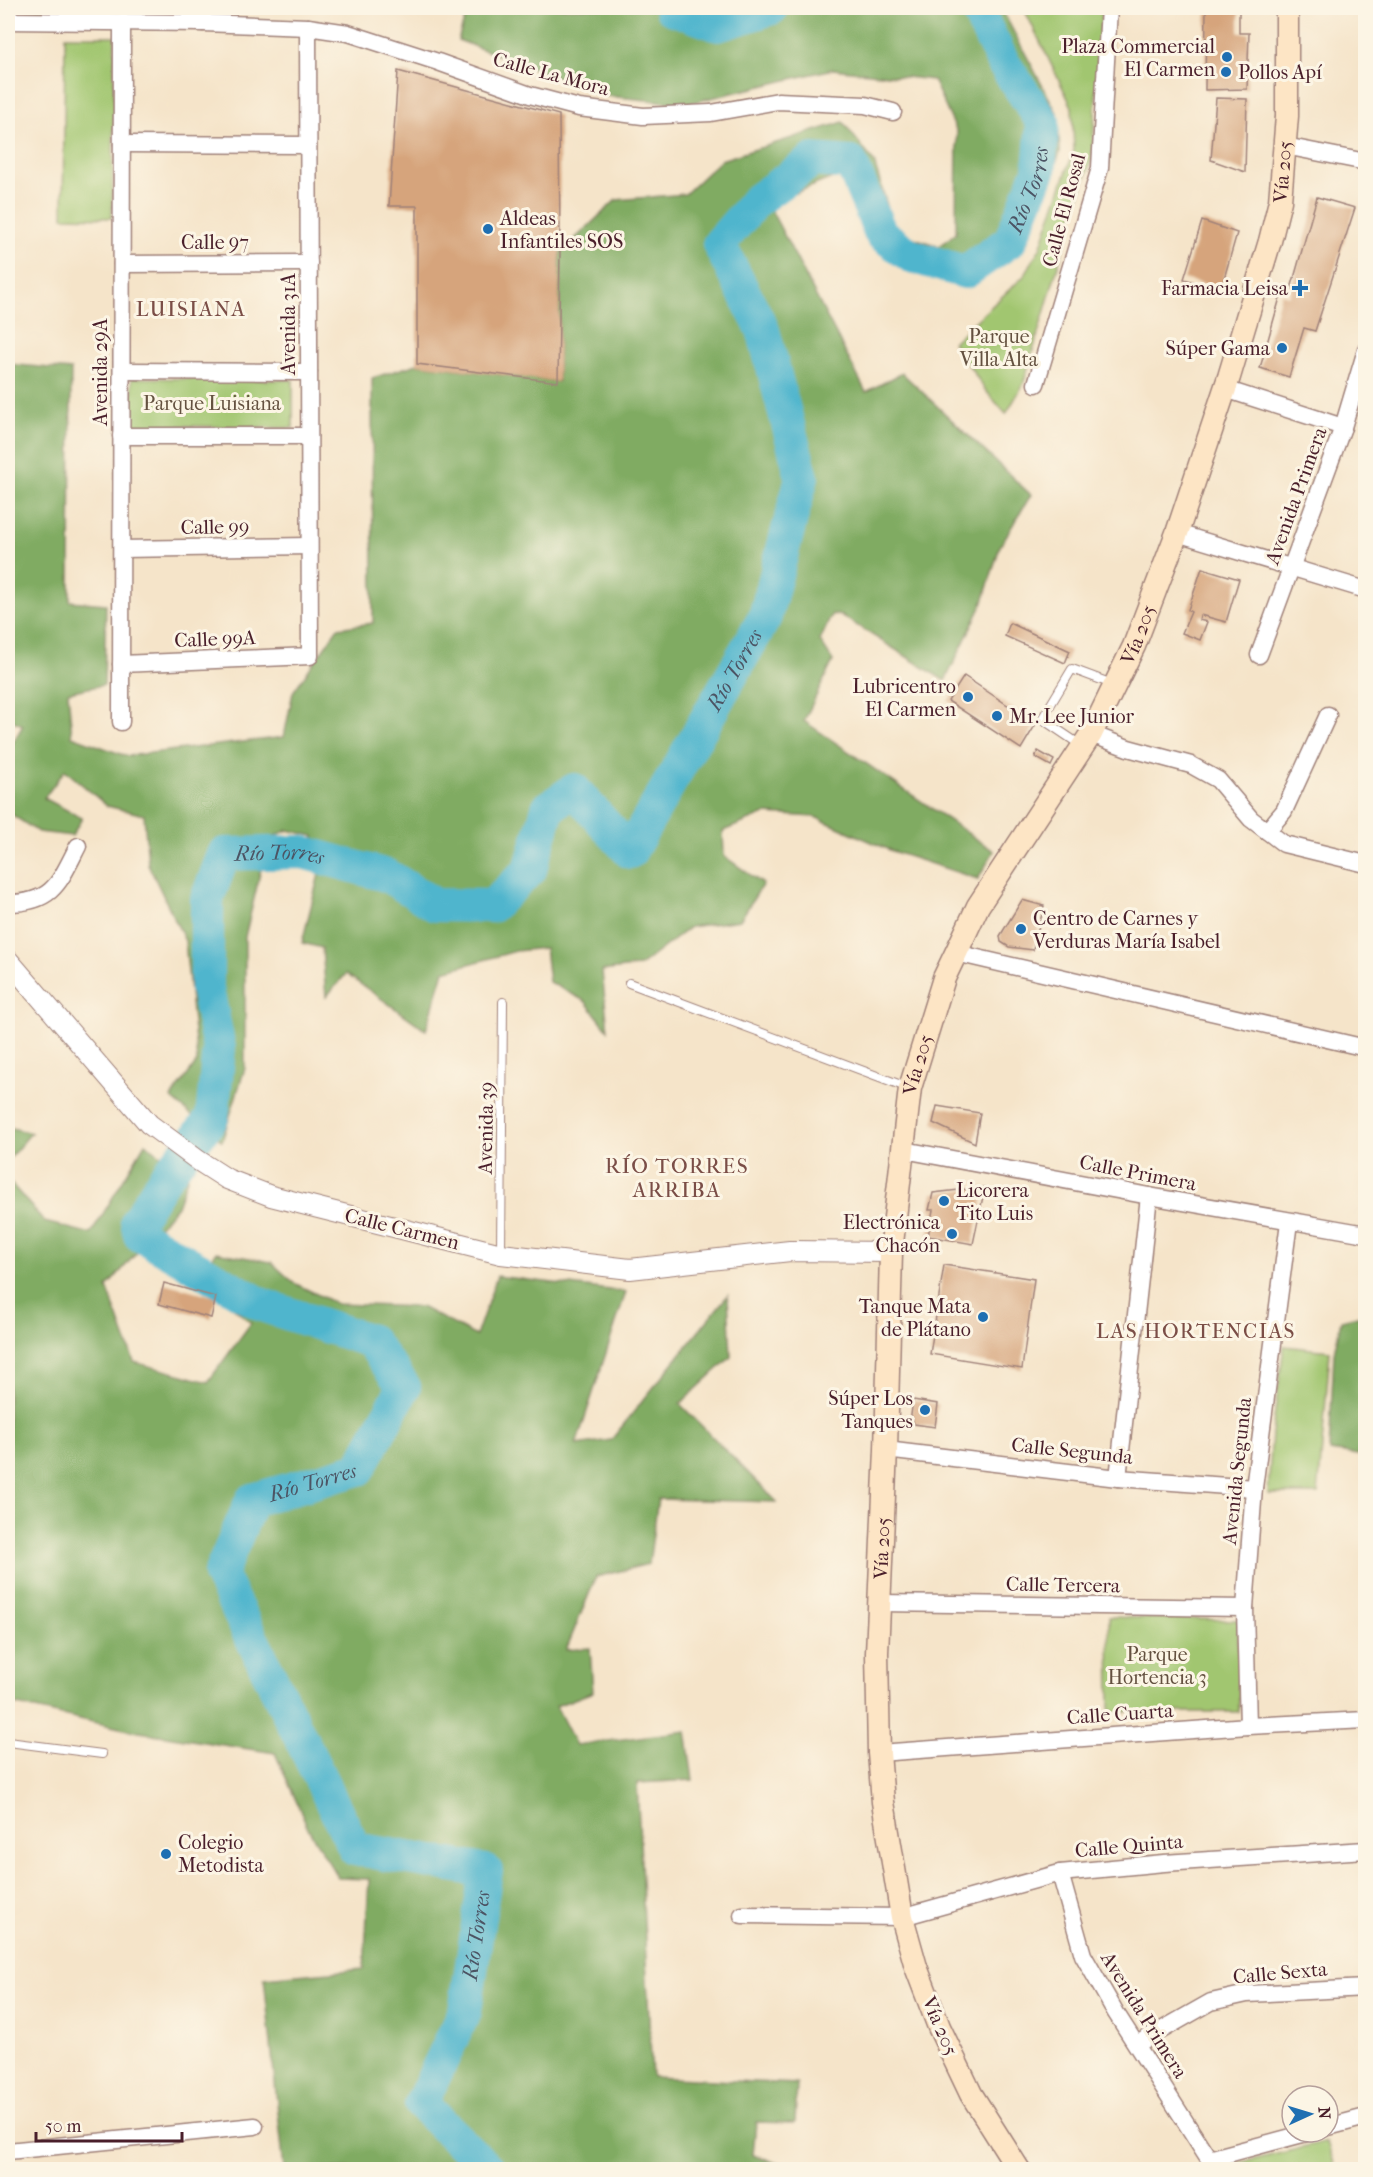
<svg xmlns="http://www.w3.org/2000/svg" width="1373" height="2177" viewBox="0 0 1373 2177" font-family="'IM FELL French Canon',serif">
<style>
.green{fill:#a1c670;stroke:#76724e;stroke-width:1.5}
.forest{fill:#80ab62;stroke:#656546;stroke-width:1.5}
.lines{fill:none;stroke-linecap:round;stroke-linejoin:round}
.river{stroke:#4fb5cd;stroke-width:34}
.building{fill:#d6a47b}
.service-casing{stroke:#a0827a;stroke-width:10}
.minor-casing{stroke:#a0827a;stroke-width:19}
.tertiary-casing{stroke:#a0827a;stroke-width:22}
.secondary-casing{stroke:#a0827a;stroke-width:25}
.service{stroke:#fff;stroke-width:8}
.minor{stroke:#fff;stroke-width:16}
.tertiary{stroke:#fff;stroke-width:20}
.secondary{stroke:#fde5c5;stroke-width:22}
.poi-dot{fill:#1f6fb2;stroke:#fcf5e5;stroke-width:2}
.labels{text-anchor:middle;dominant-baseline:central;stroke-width:6;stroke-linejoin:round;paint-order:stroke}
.poi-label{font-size:20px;fill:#4a1f2b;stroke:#fcf5e5;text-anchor:end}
.street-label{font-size:20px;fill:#4a1f2b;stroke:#fcf5e5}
.park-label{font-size:20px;fill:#645140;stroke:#fcf5e5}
.water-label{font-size:21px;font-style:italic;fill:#4c5464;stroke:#fcf5e5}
.neighbourhood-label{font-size:21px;letter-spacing:1.5px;fill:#7b4e47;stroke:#fcf5e5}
</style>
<rect width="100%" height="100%" fill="#fcf5e5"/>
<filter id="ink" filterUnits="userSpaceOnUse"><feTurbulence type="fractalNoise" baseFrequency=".0167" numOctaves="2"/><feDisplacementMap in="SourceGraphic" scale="12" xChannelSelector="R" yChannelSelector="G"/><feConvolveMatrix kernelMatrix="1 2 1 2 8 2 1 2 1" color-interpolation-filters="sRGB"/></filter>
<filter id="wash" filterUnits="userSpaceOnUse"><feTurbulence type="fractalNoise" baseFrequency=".008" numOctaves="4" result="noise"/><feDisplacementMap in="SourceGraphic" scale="24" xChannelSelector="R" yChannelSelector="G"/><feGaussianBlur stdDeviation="1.35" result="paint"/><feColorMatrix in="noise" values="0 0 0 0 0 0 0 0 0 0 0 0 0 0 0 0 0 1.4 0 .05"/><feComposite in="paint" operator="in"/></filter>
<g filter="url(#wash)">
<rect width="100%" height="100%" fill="#f5e4c9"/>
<g class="green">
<path d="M8,8H190V13L8,10Z"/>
<path d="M1102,8L1092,158L1075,208L1023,385L1006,414L986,391L953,342L1024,276L1040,248L1074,150L1072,107L1025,11Z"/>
<path d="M65,36H115L112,218L63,217Z"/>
<path d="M132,378L293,380V428L132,425Z"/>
<path d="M1284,1346L1330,1351L1318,1494H1268L1272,1433Z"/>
<path d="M1109,1617L1238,1620L1239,1712H1110Z"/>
<path d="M1327,2142L1336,2169L1229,2170L1227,2166Z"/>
</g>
<g class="forest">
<path d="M468,8H1001L1057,113L1060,152L1026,245L970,277L906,266L872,237L851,181L837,176L768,204L866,392L902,373L1031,495L1000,546L982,605L945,681L842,616L832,614L820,641L833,661L804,721L994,851L978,879L892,851L815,817L765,814L723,831L724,856L763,884L740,920L690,927L640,966L602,971L608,1030L585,1001L549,982L545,948L516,951L444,971L426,1030L346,974L326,997L322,948L302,943L319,874L314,836L288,830L268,839L245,937V1068L222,1141L171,1098L197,1062L185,941L148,864L144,815L107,806L65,770L44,798L82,818L72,836L38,832L8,812V751L23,725L8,719V364L71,370L70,601L106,604L104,685L68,692L72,736L126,756L284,737L293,692L338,628L373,623L372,378L417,364L558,382L560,253L616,200L685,194L721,160L843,122L874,162L895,232L939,246L956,233L957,132L933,80L833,69L686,104L607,96L458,40Z"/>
<path d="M8,1127L31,1133L8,1160Z"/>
<path d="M145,1143L188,1176L177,1206L107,1287L134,1362L208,1382L251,1323L200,1278L216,1252L271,1262L294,1283L337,1304L421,1307L476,1336L497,1276L626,1292L576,1445L611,1440L728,1295L731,1357L680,1404L777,1502L658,1499L649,1564L596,1577L566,1650L590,1648L593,1692L556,1706L576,1745L686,1731L693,1780L637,1783L652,2077L797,2084L795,2123L756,2122L753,2155L800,2169H284L264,1978L364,1969L369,1879L338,1878L309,1830L275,1753L133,1731L8,1703V1180L45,1222L91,1234Z"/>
<path d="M1365,1314H1366L1365,1456L1329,1451L1334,1353L1341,1320Z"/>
</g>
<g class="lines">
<g class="river">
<path d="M671,8L718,25L772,8"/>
<path id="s1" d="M489,2170L421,2104L465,2011L486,1871L355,1849L220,1574L252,1500L359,1469L404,1387L371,1341L262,1305L140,1235L137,1221L163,1180L212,1118L219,1048L207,988V899L224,854L302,852L388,876L435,905L492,906L530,870L548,808L574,790L630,852L765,617L802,477L763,330L719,244L757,200L813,160L851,163L881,234L911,256L965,272L1010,241L1039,171L1043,122L1004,64L976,8"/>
</g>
</g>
<g id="blocks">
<g class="building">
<rect x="55" y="8" width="120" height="2"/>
<path d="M1206,8H1239V33H1249L1247,89L1205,90Z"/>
<path d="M398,71L559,115L560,253L558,382L417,364V206H389Z"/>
<path d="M1216,98L1247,99L1245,172L1211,160Z"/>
<path d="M1317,197L1355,208L1315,331L1304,328L1289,377L1260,368L1281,294L1289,296Z"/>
<path d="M1202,221L1237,233L1221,289L1184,279Z"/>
<path d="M1202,568L1239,579L1226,622L1200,615L1199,620L1207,622L1200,640L1182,633L1191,612L1188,610Z"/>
<path d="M1010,623L1070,651L1065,663L1005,636Z"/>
<path d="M964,676L1036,724L1021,749L948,701Z"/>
<path d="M1038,751L1054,760L1051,766L1035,757Z"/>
<path d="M1022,900L1044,906L1033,950L1009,947L1001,942L1000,936Z"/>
<path d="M937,1106L980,1113L975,1143L933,1123Z"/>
<path d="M985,1187L973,1244L928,1236L933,1210H929L933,1193Z"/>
<path d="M944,1265L1034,1279L1022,1369L930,1354Z"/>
<path d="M164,1283L216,1297L211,1318L159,1304Z"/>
<path d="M913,1400L938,1404L935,1427L914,1424L911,1415Z"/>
</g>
</g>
</g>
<g filter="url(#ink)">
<use href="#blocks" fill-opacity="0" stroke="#a0827a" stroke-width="1.5"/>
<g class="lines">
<g class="service-casing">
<g id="service">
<path d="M1082,746L1042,719L1072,669L1115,685"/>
<path d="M629,983L909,1088"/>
<path d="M501,1253L503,1002"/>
<path d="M8,1742L102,1754"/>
</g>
</g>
<g class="minor-casing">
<g id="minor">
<path d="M8,21L203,23L308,27L348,33L438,62L530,95L579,108L643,116L711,113L778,101L865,105L893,112"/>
<path d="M203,23V8"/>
<path d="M122,144L308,145"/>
<path d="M1285,146L1366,162"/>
<path d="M122,264L309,263"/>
<path d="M122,371L309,372"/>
<path d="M1036,384L1100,168L1109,8"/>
<path d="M1225,389L1343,427"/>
<path d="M121,436H309"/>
<path d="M1177,533L1366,590"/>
<path d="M122,549L309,546"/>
<path d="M1259,655L1343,427L1366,350"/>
<path d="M121,664L310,656L308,27"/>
<path d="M121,722L122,22"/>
<path d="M1091,734L1128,748L1191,765L1218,780L1251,819L1284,844L1366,864"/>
<path d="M1267,831L1284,811L1328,715"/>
<path d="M8,903C53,903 59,883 78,846"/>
<path d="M956,953L1366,1048"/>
<path d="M904,1150L1149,1196L1366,1234"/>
<path d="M886,1450L1118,1478L1254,1488"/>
<path d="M1118,1478L1149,1196"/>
<path d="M880,1603L1245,1608"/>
<path d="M1248,1726L1245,1608L1254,1488L1289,1222"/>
<path d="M879,1753L1248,1726L1366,1720"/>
<path d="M1060,1873L1083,1955L1116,2013L1216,2170"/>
<path d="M742,1915L902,1917L1060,1873L1164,1863L1366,1850"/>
<path d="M1137,2044L1211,2002L1247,1994L1366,1988"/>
<path d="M1328,2127L1366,2117"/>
<path d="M8,2151L255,2126"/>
<path d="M1209,2159L1310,2132"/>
</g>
</g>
<g class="tertiary-casing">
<path id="tertiary" d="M8,960L149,1124L199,1161L227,1179L271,1196L501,1254L630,1269L790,1251L891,1252"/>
</g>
<g class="secondary-casing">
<g id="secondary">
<path id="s2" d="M1019,2170L971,2094L939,2027L916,1967L902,1917L883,1802L879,1753L877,1653L886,1450L891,1252L910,1088L944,978L956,953L978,906L1091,734L1134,646L1177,533L1229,377L1270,241L1280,201L1287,116V8"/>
</g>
</g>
<use href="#service" class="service"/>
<use href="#minor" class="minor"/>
<use href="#tertiary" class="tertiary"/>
<use href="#secondary" class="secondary"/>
</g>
</g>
<g class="poi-dot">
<circle cx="1227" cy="57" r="6"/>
<circle cx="1226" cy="72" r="6"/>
<circle cx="488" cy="229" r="6"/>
<path d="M1297 279h6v6h6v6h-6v6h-6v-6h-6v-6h6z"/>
<circle cx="1282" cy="348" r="6"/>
<circle cx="968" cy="697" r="6"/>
<circle cx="997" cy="716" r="6"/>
<circle cx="1021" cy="929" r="6"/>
<circle cx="944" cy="1201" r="6"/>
<circle cx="952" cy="1234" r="6"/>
<circle cx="983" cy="1317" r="6"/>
<circle cx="925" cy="1410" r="6"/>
<circle cx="166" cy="1854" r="6"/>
</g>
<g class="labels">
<g class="poi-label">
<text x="1215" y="46">Plaza Commercial<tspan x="1215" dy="23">El Carmen</tspan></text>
<text x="1238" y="72" text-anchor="start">Pollos Apí</text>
<text x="500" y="218" text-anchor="start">Aldeas<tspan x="500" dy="23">Infantiles SOS</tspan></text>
<text x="1288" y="288">Farmacia Leisa</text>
<text x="1270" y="348">Súper Gama</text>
<text x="956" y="686">Lubricentro<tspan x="956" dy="23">El Carmen</tspan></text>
<text x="1009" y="716" text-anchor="start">Mr. Lee Junior</text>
<text x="1033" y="918" text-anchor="start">Centro de Carnes y<tspan x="1033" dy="23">Verduras María Isabel</tspan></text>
<text x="956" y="1190" text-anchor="start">Licorera<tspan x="956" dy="23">Tito Luis</tspan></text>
<text x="940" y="1222">Electrónica<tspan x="940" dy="23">Chacón</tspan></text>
<text x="971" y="1306">Tanque Mata<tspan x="971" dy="23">de Plátano</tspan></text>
<text x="913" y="1398">Súper Los<tspan x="913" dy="23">Tanques</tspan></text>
<text x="178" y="1842" text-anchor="start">Colegio<tspan x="178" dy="23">Metodista</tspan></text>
</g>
<g class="street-label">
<text transform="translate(551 74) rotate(15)">Calle La Mora</text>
<text stroke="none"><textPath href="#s2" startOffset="2109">Vía 205</textPath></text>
<text transform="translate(1064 210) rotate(-75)">Calle El Rosal</text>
<text x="215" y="242">Calle 97</text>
<text transform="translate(288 324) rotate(-90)">Avenida 31A</text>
<text transform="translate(100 372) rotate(-90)">Avenida 29A</text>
<text transform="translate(1296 496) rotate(-70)">Avenida Primera</text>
<text transform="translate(215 527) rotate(-1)">Calle 99</text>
<text stroke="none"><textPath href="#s2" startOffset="1623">Vía 205</textPath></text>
<text transform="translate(215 639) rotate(-2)">Calle 99A</text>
<text stroke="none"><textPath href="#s2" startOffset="1137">Vía 205</textPath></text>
<text transform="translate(486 1128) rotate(-89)">Avenida 39</text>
<text transform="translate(1138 1173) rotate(11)">Calle Primera</text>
<text transform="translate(402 1229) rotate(14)">Calle Carmen</text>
<text transform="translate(1072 1451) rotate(6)">Calle Segunda</text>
<text transform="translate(1237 1471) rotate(-84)">Avenida Segunda</text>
<text stroke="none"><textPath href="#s2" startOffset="651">Vía 205</textPath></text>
<text transform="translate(1063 1585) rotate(1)">Calle Tercera</text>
<text transform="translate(1120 1714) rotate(-4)">Calle Cuarta</text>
<text transform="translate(1129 1846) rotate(-5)">Calle Quinta</text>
<text transform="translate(1280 1973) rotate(-5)">Calle Sexta</text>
<text transform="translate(1144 2015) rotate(58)">Avenida Primera</text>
<text transform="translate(940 2026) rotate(67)">Vía 205</text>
</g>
<g class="park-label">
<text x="999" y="336">Parque<tspan x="999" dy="23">Villa Alta</tspan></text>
<text x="212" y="403">Parque Luisiana</text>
<text x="1157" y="1654">Parque<tspan x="1157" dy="23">Hortencia 3</tspan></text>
</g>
<g class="water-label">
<text stroke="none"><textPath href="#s1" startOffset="3408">Río Torres</textPath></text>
<text stroke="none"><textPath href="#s1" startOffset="2508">Río Torres</textPath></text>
<text stroke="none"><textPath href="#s1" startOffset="1842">Río Torres</textPath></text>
<text stroke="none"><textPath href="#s1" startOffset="922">Río Torres</textPath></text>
<text stroke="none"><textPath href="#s1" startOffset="274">Río Torres</textPath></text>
</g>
<g class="neighbourhood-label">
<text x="191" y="309">LUISIANA</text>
<text x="677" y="1166">RÍO TORRES<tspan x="677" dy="24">ARRIBA</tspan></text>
<text x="1196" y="1331">LAS HORTENCIAS</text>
</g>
</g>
<rect width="1373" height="2177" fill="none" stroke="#fcf5e5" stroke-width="30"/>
<g transform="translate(1310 2114) rotate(86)"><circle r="28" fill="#fcf5e5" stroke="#b59f9b" stroke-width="1.5"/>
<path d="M0-4.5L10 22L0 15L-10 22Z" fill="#1f6fb2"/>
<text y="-9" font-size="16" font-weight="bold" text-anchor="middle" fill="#4a1f2b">N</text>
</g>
<path d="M36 2132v9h146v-9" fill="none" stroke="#4a1f2b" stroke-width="3"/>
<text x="45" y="2132" font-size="18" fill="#4a1f2b" stroke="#fcf5e5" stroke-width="4.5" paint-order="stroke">50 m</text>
</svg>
